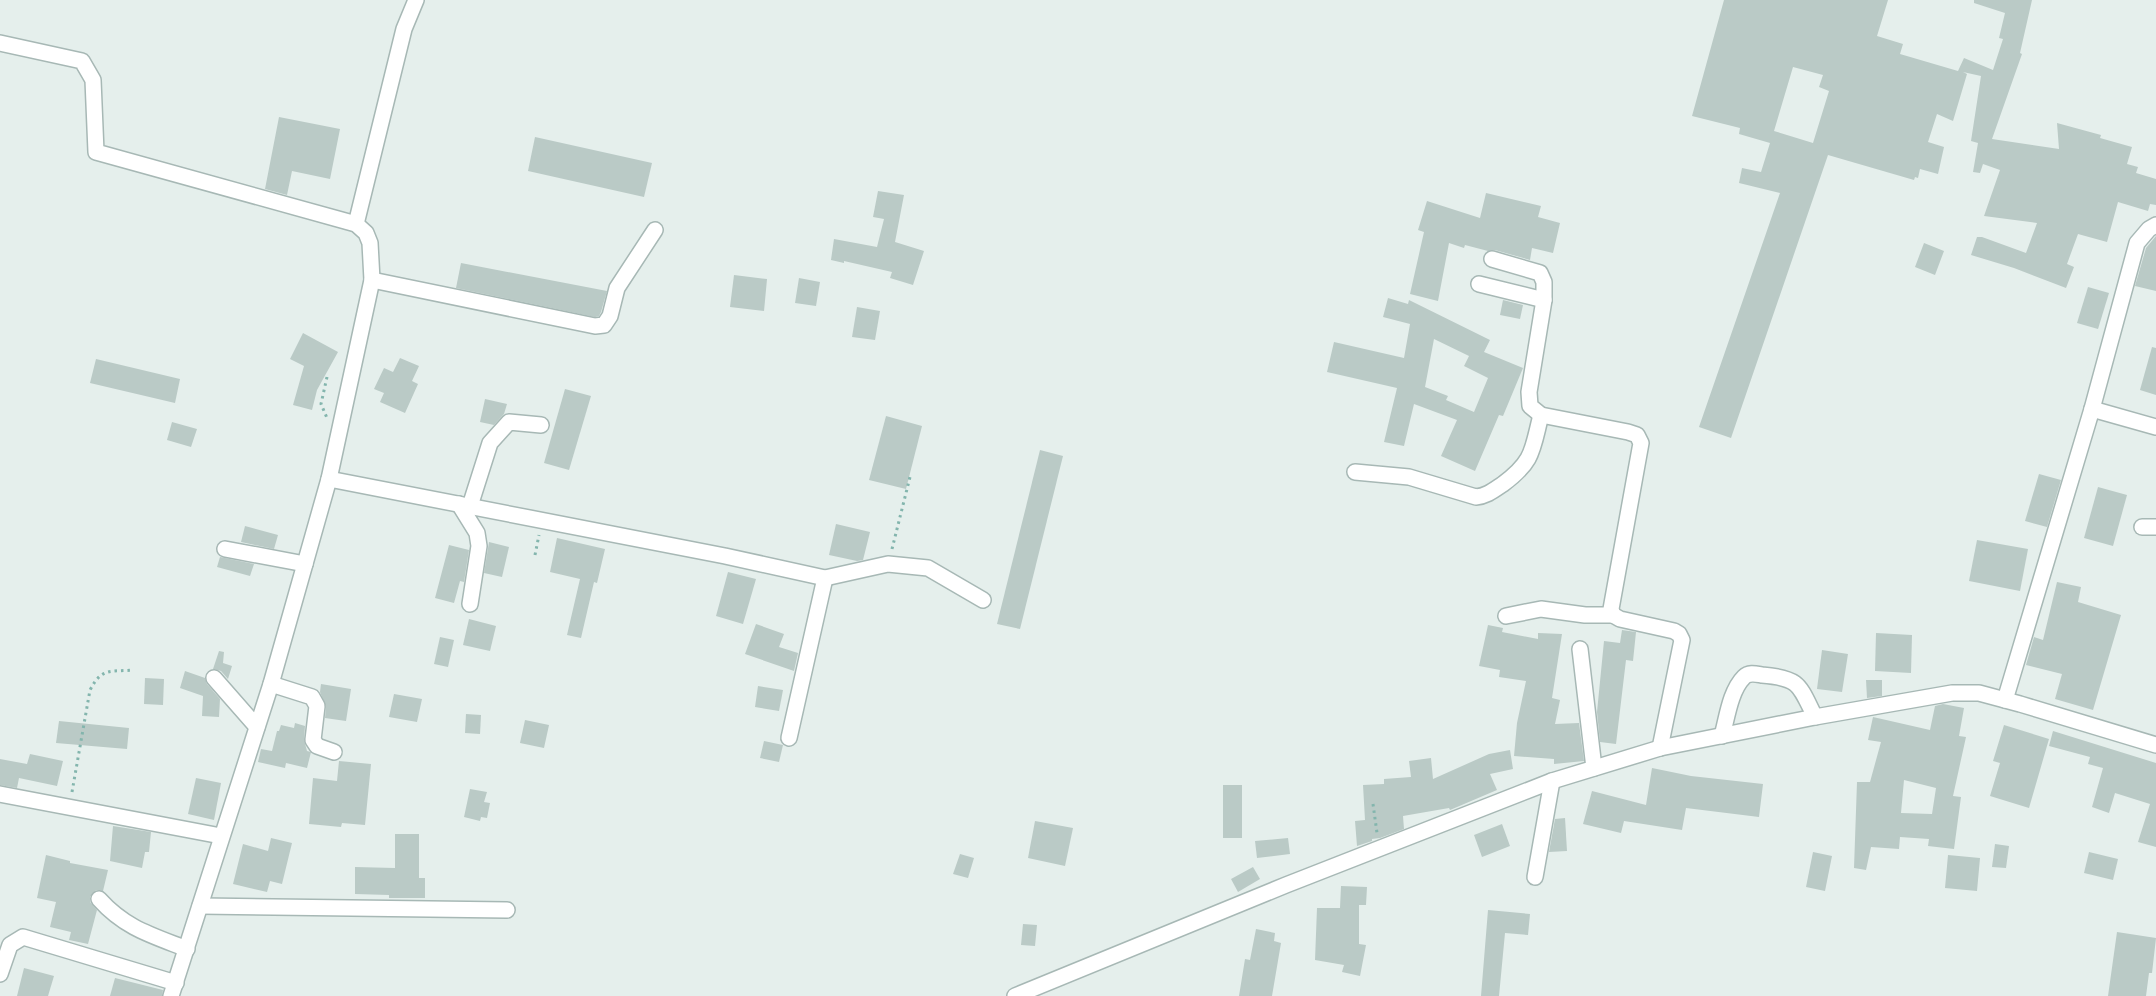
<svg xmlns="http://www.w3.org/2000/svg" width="2156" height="996" viewBox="0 0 2156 996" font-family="'PT Sans Narrow',sans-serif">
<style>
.building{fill:#bacac6;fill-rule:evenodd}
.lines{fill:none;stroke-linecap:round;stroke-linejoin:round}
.minor-casing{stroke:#a7b8b5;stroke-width:18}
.path{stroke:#83b5ad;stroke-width:3;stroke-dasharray:2.5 4;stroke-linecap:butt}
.minor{stroke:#fff;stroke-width:15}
</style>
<rect width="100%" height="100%" fill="#e5efec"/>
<g class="building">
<path d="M1724,0H1888L1877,36L1903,44L1900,54L1958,71L1964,58L1993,70L2003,39L1999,38L2005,13L1974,3V0H2032L2020,53L2022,54L1992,139L2059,149L2057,123L2101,135L2100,138L2132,147L2127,164L2138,167L2136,173L2156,179V205L2150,204L2148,211L2118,202L2107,242L2078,234L2067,264L2074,267L2066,288L2014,268L1971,255L1977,237H1982L2026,253L2037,223L1984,216L2000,170L1983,164L1980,173L1973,172L1978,143L1971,141L1981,76L1963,72L1967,74L1953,121L1937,114L1928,142L1944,147L1938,174L1920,169L1918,178L1915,177L1914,180L1828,155L1731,438L1699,427L1780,193L1739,183L1742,168L1761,172L1770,143L1739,134L1740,128L1692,116ZM1793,67L1823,75L1819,87L1829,91L1813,143L1774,131Z"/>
<path d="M279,117L340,129L330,179L292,171L287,195L265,189Z"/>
<path d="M535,137L652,163L644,197L528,171Z"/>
<path d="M878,191L904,195L895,242L924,251L913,285L890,278L892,272L844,261V263L831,260L834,239L877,247L884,219L873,217Z"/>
<path d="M1486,193L1541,206L1538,217L1560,223L1553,253L1532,248L1530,260L1495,250L1488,251L1465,245L1464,248L1449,243L1438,301L1410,294L1424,232L1418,230L1427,201L1480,218Z"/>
<path d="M2156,236V291L2135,286L2146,248Z"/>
<path d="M1924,243L1944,251L1935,275L1915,267Z"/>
<path d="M461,263L607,291L601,312L599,316L595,317L456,288Z"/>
<path d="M734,275L767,279L764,311L730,307Z"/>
<path d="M799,278L820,282L816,306L795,303Z"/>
<path d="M2088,287L2109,293L2098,329L2077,323Z"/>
<path d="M1388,298L1408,304L1409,300L1490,340L1484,352L1523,368L1503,416L1499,415L1475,471L1441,456L1457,420L1414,404L1404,446L1384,442L1397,388L1327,372L1334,342L1404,358L1410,324L1383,317ZM1434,339L1469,356L1464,366L1488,378L1474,412L1446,400L1448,396L1425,387Z"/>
<path d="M1503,300L1523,305L1520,319L1500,315Z"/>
<path d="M857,307L880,311L875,340L852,337Z"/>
<path d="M303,333L338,352L317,390L312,410L293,405L304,366L290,359Z"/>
<path d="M2152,347L2156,348V395L2140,390Z"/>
<path d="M400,358L419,366L412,381L418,384L405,413L380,402L384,393L374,389L384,368L393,372Z"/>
<path d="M96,359L180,379L175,403L90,383Z"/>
<path d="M565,389L591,396L569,470L544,463Z"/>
<path d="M485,399L507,404L504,414L494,425L480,422Z"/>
<path d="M886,416L922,426L906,489L869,480Z"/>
<path d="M172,422L197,429L191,447L167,440Z"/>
<path d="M1040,450L1063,456L1020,629L997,624Z"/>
<path d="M2039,474L2061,480L2047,527L2025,521Z"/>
<path d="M2098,487L2127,495L2113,546L2084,538Z"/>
<path d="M836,524L870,532L863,560L857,561L829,555Z"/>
<path d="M245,526L278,535L274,549L241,542Z"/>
<path d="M557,538L605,549L597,583L594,582L581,638L567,635L580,579L550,572Z"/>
<path d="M1977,540L2028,549L2020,591L1969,581Z"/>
<path d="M489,542L509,547L502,577L484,573Z"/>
<path d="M449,545L469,550L464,582L460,581L454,603L435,598Z"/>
<path d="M220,557L254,564L250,576L217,567Z"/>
<path d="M728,572L756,579L743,624L716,616Z"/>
<path d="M2057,582L2081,587L2078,602L2121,615L2093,710L2055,699L2062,674L2026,665L2034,637L2043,640Z"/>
<path d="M469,619L496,626L490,651L463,645Z"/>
<path d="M756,624L784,634L779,647L798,653L794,671L745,654Z"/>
<path d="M1488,625L1503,628L1502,632L1538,639V633L1562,634L1552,698L1560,700L1555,724L1579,723L1584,761L1554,764V759L1514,756L1517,723L1526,681L1499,677L1500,670L1479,666Z"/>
<path d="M1622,630L1636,632L1633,661L1626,660L1616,744L1600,742L1597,712L1604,641L1620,643Z"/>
<path d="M1876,633L1912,635L1911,673L1875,671Z"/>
<path d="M440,637L454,640L448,667L434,664Z"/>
<path d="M1822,650L1848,654L1842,692L1817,689Z"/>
<path d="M219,651L224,652L223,663L232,666L228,679L221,671L213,669Z"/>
<path d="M185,671L205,678L207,684L220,699L219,717L202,716L203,696L180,688Z"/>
<path d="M145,678L164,679L163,705L144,704Z"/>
<path d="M1866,680H1882V696L1867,698Z"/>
<path d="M321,684L351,689L346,721L325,718L326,707L320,692Z"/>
<path d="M758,686L783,690L779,711L755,707Z"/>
<path d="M394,694L422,699L417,722L389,717Z"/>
<path d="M1943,704L1964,708L1959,736L1966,737L1953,796L1961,797L1954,849L1928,846L1929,839L1900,837L1899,849L1871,847L1866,870L1854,868L1857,782H1870L1881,742L1868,740L1873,717L1930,730L1935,706ZM1904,780L1936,788L1932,814L1901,813Z"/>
<path d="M466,714L481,715L480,734L465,733Z"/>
<path d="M525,720L549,725L544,748L520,743Z"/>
<path d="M59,721L129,728L127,749L56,743Z"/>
<path d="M295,723L305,726L304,740L307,751L311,752L307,768L286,763L285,768L258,762L261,749L272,751L277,731H279L281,725L294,728Z"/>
<path d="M2004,725L2049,739L2029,808L1990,796L2000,763L1993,761Z"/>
<path d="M2053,731L2156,763V847L2138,842L2150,804L2115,793L2109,813L2092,807L2103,768L2088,764L2090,757L2049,746Z"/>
<path d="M764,741L783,745L779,762L760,758Z"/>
<path d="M1510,750L1513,769L1490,774L1497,790L1450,810L1449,808L1403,816L1404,829L1380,838L1372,839V841L1357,846L1355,821L1365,820L1363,785L1384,784V779L1411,777L1409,761L1431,758L1433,779L1489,754Z"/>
<path d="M30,754L63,761L57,786L19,778L17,788L0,785V759L27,764Z"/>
<path d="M339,761L371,764L365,825L342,823L341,827L309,824L313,778L337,781Z"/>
<path d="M1652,768L1691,776L1763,784L1759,817L1686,808L1682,830L1624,821L1621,833L1583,824L1592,791L1646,805Z"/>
<path d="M196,778L221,783L214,820L188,814Z"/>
<rect x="1223" y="785" width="19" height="53"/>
<path d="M470,789L487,792L484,802L490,803L487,818L481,817L480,821L464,817Z"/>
<path d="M1565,818L1567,851L1549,852L1555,819Z"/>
<path d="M1035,821L1073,828L1065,866L1028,858Z"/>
<path d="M1502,824L1510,846L1482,857L1474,835Z"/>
<path d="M113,826L151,832L149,852H145L142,868L110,861Z"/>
<path d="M395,834H419V878H425V898H389V895L355,894V867L395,868Z"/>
<path d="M271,838L292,843L282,884L270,881L267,892L233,884L243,844L268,851Z"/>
<path d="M1288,838L1290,854L1257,858L1255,841Z"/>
<path d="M1995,844L2009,846L2006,868L1992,867Z"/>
<path d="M1813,852L1832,856L1825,891L1806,887Z"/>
<path d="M2089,852L2118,859L2113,880L2084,873Z"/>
<path d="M960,854L974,858L968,878L953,874Z"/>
<path d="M46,855L70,861V863L108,870L103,891L96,890L90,897V902L97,910L88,944L69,940L71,932L50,927L56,902L37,898Z"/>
<path d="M1948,855L1980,858L1977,891L1945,888Z"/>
<path d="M1253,867L1260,879L1238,892L1231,879Z"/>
<path d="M1341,886L1367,887L1366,905H1359V944L1366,945L1360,976L1342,972L1344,965L1315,960L1317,908H1340Z"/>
<path d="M1488,910L1530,914L1528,935L1505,933L1499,996H1481Z"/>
<path d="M1023,924L1037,925L1035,946L1021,945Z"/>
<path d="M1256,929L1275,933L1274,941L1281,943L1272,996H1239L1245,959L1250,960Z"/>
<path d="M2117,932L2156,938L2152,973H2149L2146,996H2108Z"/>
<path d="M24,968L54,976L48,996H17Z"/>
<path d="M115,978L163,990L162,996H110Z"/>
</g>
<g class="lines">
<g class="minor-casing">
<g id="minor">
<path d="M0,43L82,61L93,80L96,152L356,224L366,233L370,243L372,280L329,479L271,684L171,996"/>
<path d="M356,224L404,29L416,0"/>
<path d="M1492,259L1540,273L1544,282V300L1529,392L1530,406L1541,415L1628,432L1637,435L1641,443L1611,609L1613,615L1620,619L1674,631L1679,634L1682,640L1660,748"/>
<path d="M372,280L595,326L604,325L610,316L617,288L655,230"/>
<path d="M1479,284L1544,300"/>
<path d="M2092,409L2156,427"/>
<path d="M1355,472L1409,477L1476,497C1487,496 1494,490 1503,484C1534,461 1532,450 1541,415"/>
<path d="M329,479L725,556L825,578L888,564L928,568L983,600"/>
<path d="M459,504L477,533L479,546L470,604"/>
<path d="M470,506L490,443L509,422L541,425"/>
<path d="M2142,527H2156"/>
<path d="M225,549L305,564"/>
<path d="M1506,616L1541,609L1585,615H1613"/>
<path d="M1580,649L1594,768"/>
<path d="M214,678L257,727"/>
<path d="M271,684L312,697L317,706L313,740L317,746L334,752"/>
<path d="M2005,700L2092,409L2137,243L2149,229L2156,225"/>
<path d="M1722,736C1727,718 1730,691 1744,677C1749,672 1756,674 1762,675C1800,678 1799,685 1815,717"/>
<path d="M789,738L825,578"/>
<path d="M0,794L221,836"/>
<path d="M1535,877L1552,781"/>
<path d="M99,899C125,928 151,935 187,949"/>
<path d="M200,906L507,910"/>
<path d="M0,974L10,945L23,937L176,983"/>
<path d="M1015,996L1286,885L1552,781L1660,748L1815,717L1952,693H1979L2020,704L2156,745"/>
</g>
</g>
<g class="path">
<path d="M327,377L321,404L327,418"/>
<path d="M892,549L910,477"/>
<path d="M535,555L539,535"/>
<path d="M72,792L90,690C102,667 110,672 134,670"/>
<path d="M1373,804L1377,833"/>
</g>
<use href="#minor" class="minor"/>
</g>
</svg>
